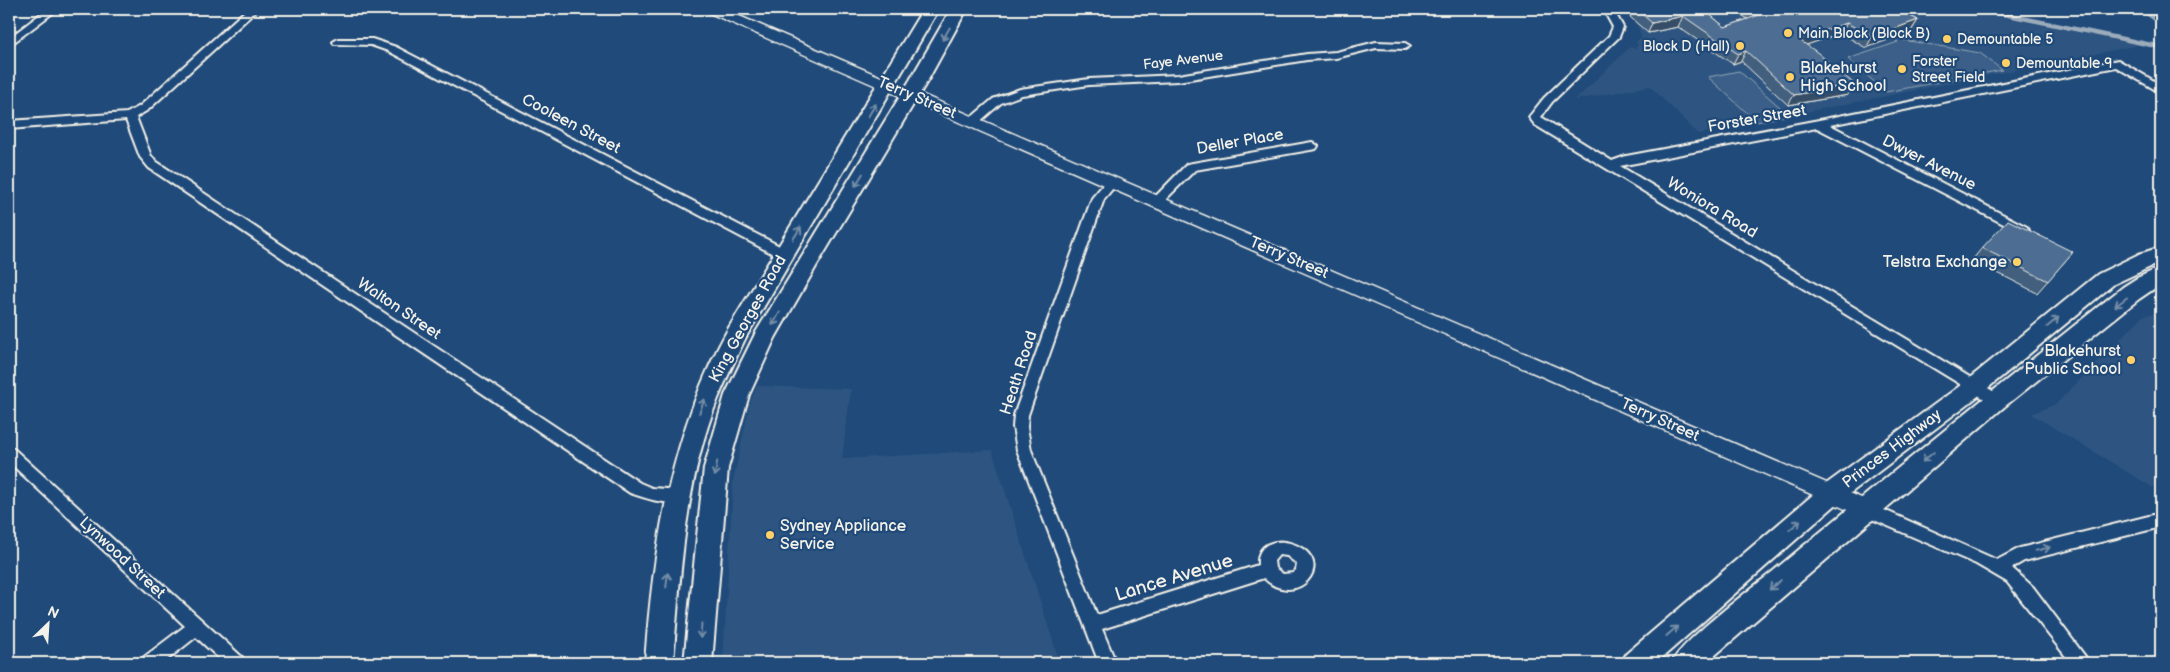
<svg xmlns="http://www.w3.org/2000/svg" width="2170" height="672" viewBox="0 0 2170 672" font-family="'Balsamiq Sans',sans-serif">
<style>
.built{fill:#2d5581}
.green{fill:#3a5f88;stroke:#97a8b8}
.lines{fill:none;stroke-linecap:round;stroke-linejoin:round}
.stream{stroke:#9cacbb;stroke-width:4.5}
.minor-casing{stroke:#f4f1e8;stroke-width:4}
.tertiary-casing{stroke:#f4f1e8;stroke-width:3}
.trunk-casing{stroke:#f4f1e8;stroke-width:4}
.minor{fill:#1f4a7a;fill-rule:evenodd}
.tertiary{fill:#1f4a7a;fill-rule:evenodd}
.trunk{fill:#1f4a7a;fill-rule:evenodd}
.wall{fill:#425f7e;stroke:#f4f1e8}
.shaded-wall{fill:#364d66;stroke:#f4f1e8}
.building{fill:#4d6e92;stroke:#f4f1e8}
.oneway{stroke:#748da6}
.poi-dot{fill:#ffd166;stroke:#1f4a7a;stroke-width:2}
.labels{text-anchor:middle;dominant-baseline:central;stroke-width:4.5;stroke-linejoin:round;paint-order:stroke}
.far-poi-label{font-size:14px;fill:#f4f1e8;stroke:#1f4a7a;text-anchor:start}
.far-street-label{font-size:14px;fill:#f4f1e8;stroke:#1f4a7a}
.poi-label{font-size:16px;fill:#f4f1e8;stroke:#1f4a7a;text-anchor:start}
.street-label{font-size:16px;fill:#f4f1e8;stroke:#1f4a7a}
.near-street-label{font-size:19px;fill:#f4f1e8;stroke:#1f4a7a}
</style>
<rect width="100%" height="100%" fill="#1f4a7a"/>
<filter id="ink" filterUnits="userSpaceOnUse"><feTurbulence type="fractalNoise" baseFrequency=".02" numOctaves="2"/><feDisplacementMap in="SourceGraphic" scale="10" xChannelSelector="R" yChannelSelector="G"/><feConvolveMatrix kernelMatrix="1 2 1 2 8 2 1 2 1" color-interpolation-filters="sRGB"/></filter>
<g filter="url(#ink)">
<g class="built">
<path d="M1646,9H1964L2139,45L1698,134L1650,86L1575,100L1630,47L1635,49L1638,44L1635,43L1641,37L1639,29L1627,12Z"/>
<path d="M2161,311V485L2152,487L2031,414L2056,404L2143,316Z"/>
<path d="M757,386L851,389L842,459L992,450L1060,663H723L733,482L750,403Z"/>
</g>
<g class="green">
<path d="M1887,31L1903,40L1980,53L2002,70L1886,92L1848,59L1898,42L1882,33Z"/>
<path d="M1739,71L1789,115L1757,122L1708,77Z"/>
</g>
<g class="lines">
<g class="stream">
<path d="M1979,9L2161,47"/>
<path d="M2141,9L2161,23"/>
</g>
<g class="minor-casing">
<g id="minor">
<path d="M47,9H58L9,46V38Z"/>
<path d="M247,9H258L148,110L136,117L151,156L157,162L640,483L652,488L682,490L685,495L682,500C665,506 646,498 630,493L149,168L140,157L126,120L9,129V121L127,113L140,106Z"/>
<path d="M1603,9H1613L1623,27L1619,37L1552,102L1541,117L1612,161L1626,156L1819,120L2118,60L2161,85V93L2116,67L1830,125L2027,227L2029,230L2023,234L1817,128L1620,166L2001,396L2003,400L2001,404L1996,406L1535,125L1529,117L1544,98L1609,36L1613,27Z"/>
<path d="M338,39H372L396,47L789,251L790,254L789,257H779L388,51L371,45L334,44L333,42Z"/>
<path d="M1376,42L1405,43L1410,46L1405,49L1376,48L1336,58L1307,60L1178,81L1089,85L1022,95L1001,103L977,124H969L967,121L993,99L1020,89L1089,79L1178,75L1307,54L1336,52Z"/>
<path d="M1312,142L1318,146L1316,149L1195,170L1161,204H1153L1151,201L1187,164Z"/>
<path d="M1112,178L1118,182L1104,199L1028,415L1027,427L1031,450L1097,615L1258,565C1255,521 1335,547 1308,580C1296,594 1275,590 1264,578L1102,629L1116,663H1099L1017,450L1013,427L1014,415L1092,198L1108,179ZM1279,555L1287,556L1297,564L1296,570L1293,573L1283,574L1275,568L1274,561Z"/>
<path d="M9,447L14,449L242,657L244,663H224L196,637L163,663H142L144,657L185,626L9,462Z"/>
<path d="M1866,502L1997,560L2020,548L2161,513V527L2024,561L2012,568L2033,587L2090,663H2071L2007,582L1976,564L1860,514L1858,509L1860,504Z"/>
</g>
</g>
<g class="tertiary-casing">
<path id="tertiary" d="M705,9H723L1873,503L1876,509L1873,515L1866,517L1859,515L707,12Z"/>
</g>
<g class="trunk-casing">
<g id="trunk">
<path d="M923,9H939L746,337C734,362 722,387 712,414C684,493 680,580 673,663H645C653,547 671,432 728,329Z"/>
<path d="M951,9H967L928,80L817,265L775,338L749,395L728,468L712,663H684L704,468L725,395L756,332L910,80Z"/>
<path d="M2161,247V262L2114,284L1977,397L1840,501L1656,663H1622L1626,654L1822,487L1961,385L2098,274L2139,254Z"/>
<path d="M2161,267V284L2139,299L2004,407L1706,663H1672C1680,642 1751,589 1772,572C1888,476 2005,380 2123,287L2137,278Z"/>
</g>
</g>
<use href="#minor" class="minor"/>
<use href="#tertiary" class="tertiary"/>
<use href="#trunk" class="trunk"/>
</g>
<g class="wall">
<path d="M1633,9H1703L1725,27L1748,19L1732,9H1897L1918,20L1911,31L1866,48L1841,33L1806,45L1854,84L1848,95L1788,105L1741,61L1733,64L1678,27L1648,33L1630,17Z"/>
<path d="M1982,248L2073,252L2037,293L1972,260Z"/>
</g>
<g class="shaded-wall">
<path d="M1683,16L1678,27L1648,33L1652,23Z"/>
<path d="M1918,20L1911,31L1866,48L1872,37Z"/>
<path d="M1847,23L1841,33L1792,50L1798,39Z"/>
<path d="M1746,51L1741,61L1733,64L1738,54Z"/>
<path d="M1854,84L1848,95L1788,105L1794,95Z"/>
</g>
<g class="building">
<path d="M1636,9H1703L1725,27L1762,14L1753,9H1897L1918,20L1872,37L1847,23L1798,39L1818,53L1854,84L1794,95L1746,51L1738,54L1683,16L1652,23Z"/>
<path d="M2008,220L2073,252L2048,281L1982,248Z"/>
</g>
<defs><path id="oneway-shaft" d="M-6 0H5M1.5-3L5.5 0L1.5 3" fill="none" stroke-width="1.6" stroke-linecap="round" stroke-linejoin="round" transform="scale(1.25)"/></defs>
<g class="oneway">
<use href="#oneway-shaft" transform="translate(946 34) rotate(120)"/>
<use href="#oneway-shaft" transform="translate(872 110) rotate(-59)"/>
<use href="#oneway-shaft" transform="translate(859 180) rotate(121)"/>
<use href="#oneway-shaft" transform="translate(797 233) rotate(-58)"/>
<use href="#oneway-shaft" transform="translate(2121 302) rotate(143)"/>
<use href="#oneway-shaft" transform="translate(776 319) rotate(120)"/>
<use href="#oneway-shaft" transform="translate(2053 322) rotate(-40)"/>
<use href="#oneway-shaft" transform="translate(702 406) rotate(-69)"/>
<use href="#oneway-shaft" transform="translate(1928 457) rotate(140)"/>
<use href="#oneway-shaft" transform="translate(716 469) rotate(99)"/>
<use href="#oneway-shaft" transform="translate(1795 525) rotate(-41)"/>
<use href="#oneway-shaft" transform="translate(2043 549) rotate(-14)"/>
<use href="#oneway-shaft" transform="translate(667 580) rotate(-84)"/>
<use href="#oneway-shaft" transform="translate(1775 585) rotate(140)"/>
<use href="#oneway-shaft" transform="translate(701 631) rotate(94)"/>
<use href="#oneway-shaft" transform="translate(1672 631) rotate(-41)"/>
</g>
</g>
<g class="poi-dot">
<circle cx="1788" cy="33" r="5"/>
<circle cx="1947" cy="39" r="5"/>
<circle cx="1740" cy="46" r="5"/>
<circle cx="2006" cy="63" r="5"/>
<circle cx="1902" cy="69" r="5"/>
<circle cx="1790" cy="77" r="5"/>
<circle cx="2017" cy="262" r="5"/>
<circle cx="2131" cy="360" r="5"/>
<circle cx="770" cy="535" r="5"/>
</g>
<g class="labels">
<g class="far-poi-label">
<text x="1798" y="33">Main Block (Block B)</text>
<text x="1957" y="39">Demountable 5</text>
<text x="1730" y="46" text-anchor="end">Block D (Hall)</text>
<text x="1912" y="61">Forster<tspan x="1912" dy="16">Street Field</tspan></text>
<text x="2016" y="63">Demountable 9</text>
</g>
<g class="far-street-label">
<text transform="translate(1183 60) rotate(-7)">Faye Avenue</text>
</g>
<g class="poi-label">
<text x="1800" y="68">Blakehurst<tspan x="1800" dy="18">High School</tspan></text>
<text x="2007" y="262" text-anchor="end">Telstra Exchange</text>
<text x="2121" y="351" text-anchor="end">Blakehurst<tspan x="2121" dy="18">Public School</tspan></text>
<text x="780" y="526">Sydney Appliance<tspan x="780" dy="18">Service</tspan></text>
</g>
<g class="street-label">
<text transform="translate(917 98) rotate(23)">Terry Street</text>
<text transform="translate(1757 119) rotate(-10)">Forster Street</text>
<text transform="translate(571 124) rotate(28)">Cooleen Street</text>
<text transform="translate(1240 142) rotate(-10)">Deller Place</text>
<text transform="translate(1929 163) rotate(27)">Dwyer Avenue</text>
<text transform="translate(1712 208) rotate(31)">Woniora Road</text>
<text transform="translate(1289 258) rotate(23)">Terry Street</text>
<text transform="translate(399 309) rotate(34)">Walton Street</text>
<text transform="translate(748 319) rotate(-61)">King Georges Road</text>
<text transform="translate(1019 373) rotate(-72)">Heath Road</text>
<text transform="translate(1660 420) rotate(24)">Terry Street</text>
<text transform="translate(1892 449) rotate(-37)">Princes Highway</text>
<text transform="translate(122 558) rotate(43)">Lynwood Street</text>
</g>
<g class="near-street-label">
<text transform="translate(1174 578) rotate(-17)">Lance Avenue</text>
</g>
</g>
<rect width="2170" height="672" fill="none" stroke="#1f4a7a" stroke-width="30"/>
<rect x="15" y="15" width="2140" height="642" fill="none" stroke="#f4f1e8" stroke-width="2" filter="url(#ink)"/>
<g transform="translate(48 624) rotate(25)" stroke="#1f4a7a" stroke-width="4" paint-order="stroke">
<path d="M0-4L9 19L0 12L-9 19Z" fill="#f4f1e8"/>
<text y="-8" font-size="14" font-weight="bold" text-anchor="middle" fill="#f4f1e8">N</text>
</g>
</svg>
